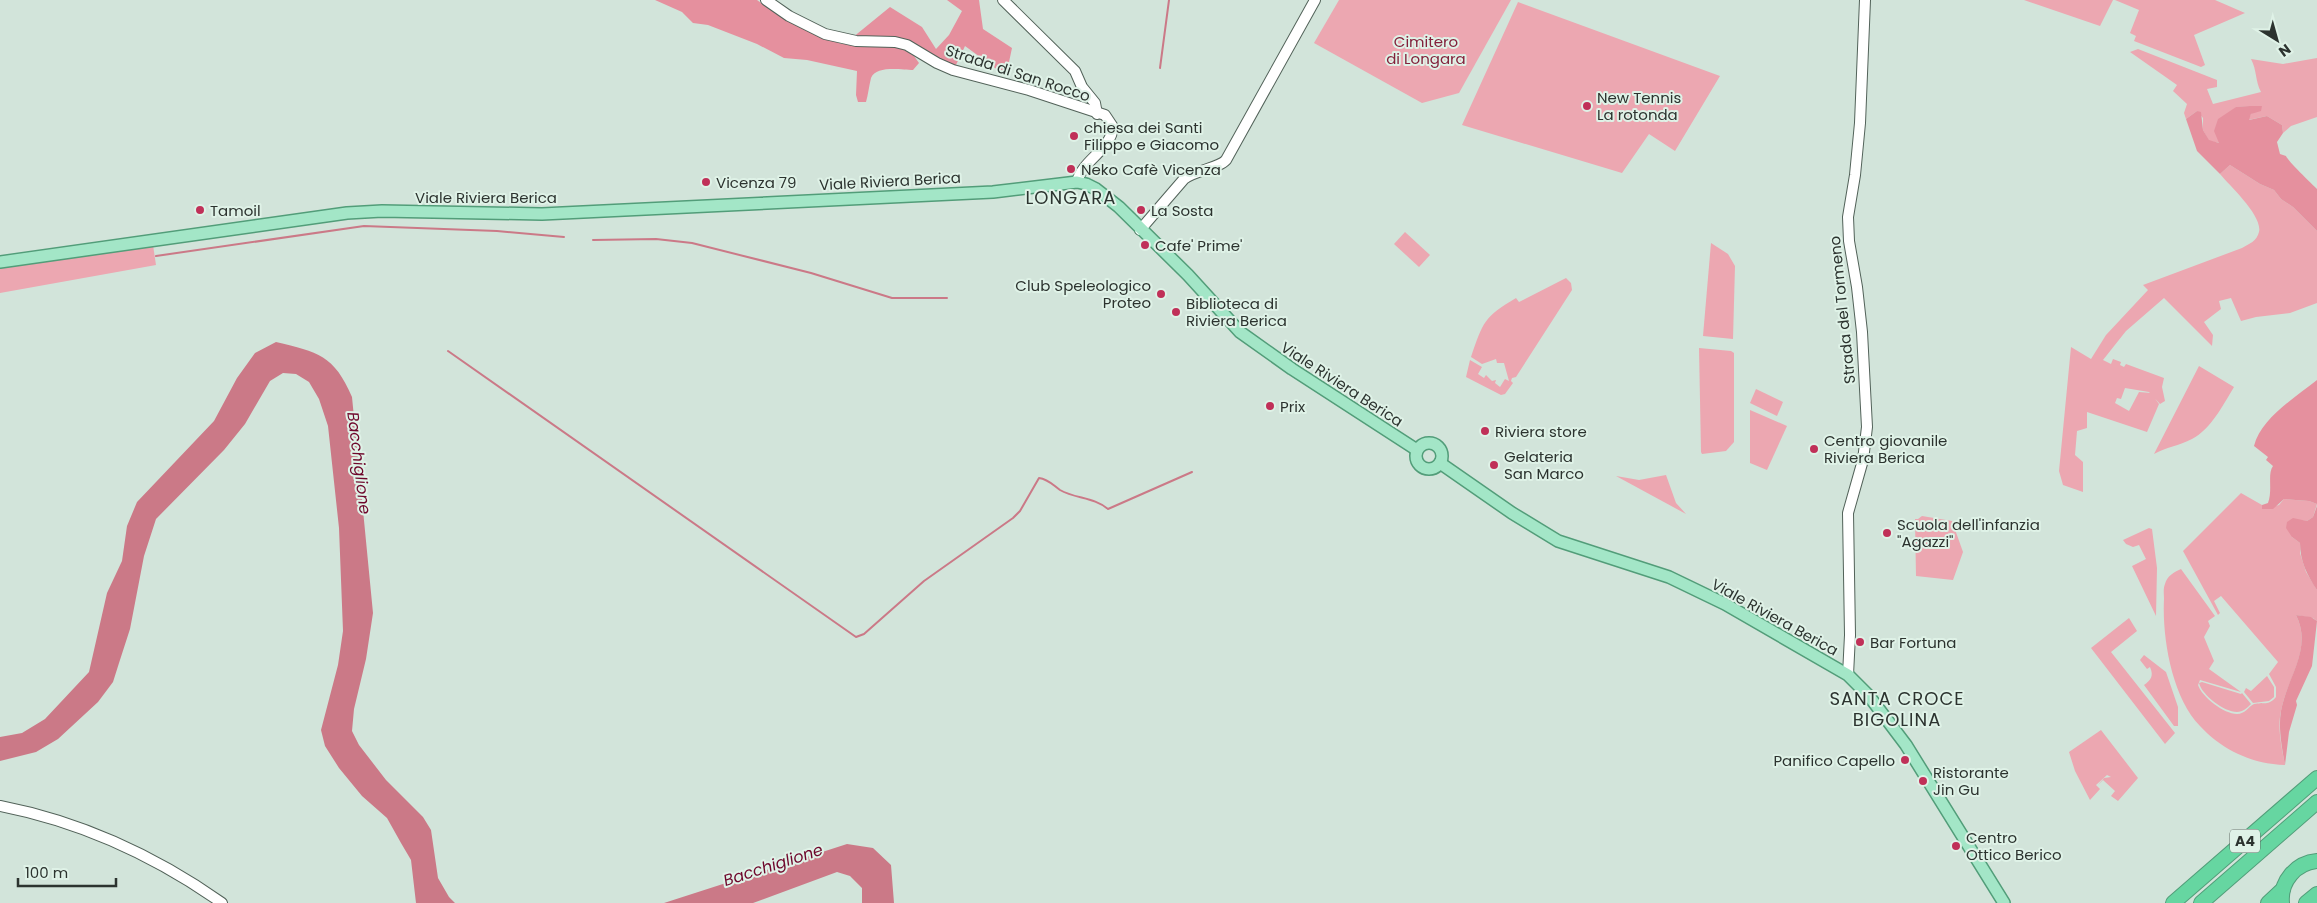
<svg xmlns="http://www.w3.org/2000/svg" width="2317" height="903" viewBox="0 0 2317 903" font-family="Poppins,sans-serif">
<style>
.green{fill:#eca7b1}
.forest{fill:#e5909e}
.water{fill:#cb7987}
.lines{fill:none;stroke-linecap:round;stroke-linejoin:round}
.stream{stroke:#cb7987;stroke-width:2}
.secondary-casing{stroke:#526259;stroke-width:12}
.primary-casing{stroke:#529d79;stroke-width:14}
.highway-casing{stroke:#529d79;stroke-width:16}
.secondary{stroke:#fff;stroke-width:10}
.primary{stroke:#a3e6c7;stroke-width:11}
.highway{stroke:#66d6a1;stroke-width:14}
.poi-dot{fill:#c03058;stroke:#dff2e7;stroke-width:2}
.labels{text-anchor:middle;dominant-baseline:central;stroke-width:4;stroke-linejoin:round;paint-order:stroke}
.shield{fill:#dff2e7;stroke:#626c66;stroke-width:1}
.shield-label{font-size:14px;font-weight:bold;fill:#2c332f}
.park-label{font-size:15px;fill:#83213b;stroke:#dff2e7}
.street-label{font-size:15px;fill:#2c332f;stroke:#dff2e7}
.poi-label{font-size:15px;fill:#2c332f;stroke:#dff2e7;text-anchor:start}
.water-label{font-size:16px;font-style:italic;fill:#6e062b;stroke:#dff2e7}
.quarter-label{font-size:18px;letter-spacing:1px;fill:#2c332f;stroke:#dff2e7}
</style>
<rect width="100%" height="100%" fill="#d2e4da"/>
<g class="green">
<path d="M1339,0H1511L1459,93L1422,103L1314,43Z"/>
<path d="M2024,0H2113L2100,26Z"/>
<path d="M2115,0H2215L2245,13L2194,35L2205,65L2201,67L2134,41L2136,36L2130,33L2139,10Z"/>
<path d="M1518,2L1720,76L1675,151L1649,134L1622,173L1462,125Z"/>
<path d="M2138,49L2217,80V87L2207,89L2213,104L2261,92C2255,81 2257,70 2251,59L2283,64L2317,58V117L2291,126L2283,133L2282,125L2267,116L2248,120L2251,114L2262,106L2236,107L2220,143L2209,141L2203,130V118L2197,111L2186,119L2184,113L2187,104L2173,91L2177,85L2130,52Z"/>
<path d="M2230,165L2260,184L2274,190L2281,199L2293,207L2317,231V303L2290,313L2256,317L2241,321L2231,298L2219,301L2221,309L2204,322L2213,335L2212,346L2164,298L2126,331L2103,360L2111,364L2113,359L2121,362L2120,365L2124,367L2126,364L2164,378L2162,387L2165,401L2160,404L2149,392L2125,388L2121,399L2117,398L2115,403L2129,411L2139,392L2151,393L2159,404L2147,432L2087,412V428L2077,431L2075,455L2083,462V492L2063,485L2059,471L2071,347L2091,359L2106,335L2148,290L2143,285L2242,248C2249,244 2257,241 2259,232C2263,216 2230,186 2220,174Z"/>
<path d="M1405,232L1430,255L1419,267L1394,244Z"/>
<path d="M1711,243L1728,254L1735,266L1733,339L1703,336Z"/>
<path d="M153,245L156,265L0,293V268Z"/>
<path d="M1566,278L1571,283L1572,290L1516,377L1512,378L1511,381L1513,383L1505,394L1501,395L1466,377L1470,360L1482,367L1478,374L1484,378L1486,375L1492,381L1496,380L1495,383L1500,387L1505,379L1509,381L1504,363H1497L1496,359L1482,364L1471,357C1483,322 1484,317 1516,298L1519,302Z"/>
<path d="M1699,348L1731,351L1734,353V442L1726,451L1702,454L1701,452Z"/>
<path d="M2199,366L2234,387C2223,405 2211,429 2192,439C2179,446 2166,447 2154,454Z"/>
<path d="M1756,389L1783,402L1777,416L1750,403Z"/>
<path d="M1750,410L1787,426L1767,470L1750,463Z"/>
<path d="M1666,475L1676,503L1686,514L1616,476L1639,480Z"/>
<path d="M2241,493L2262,505V509L2279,505L2284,499L2309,501L2317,504L2313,517L2307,521L2297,520L2292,537L2300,543V553L2306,572L2317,590V621L2313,618L2296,615C2313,649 2287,678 2281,711C2277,728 2282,749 2285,765C2252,764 2222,750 2200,726C2172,697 2162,638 2164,599C2164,595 2163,588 2165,584C2167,576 2174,572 2181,569L2215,616L2208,621L2210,626L2204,637L2214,661L2209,669L2241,692L2200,680L2198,685C2202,697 2224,714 2237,714C2245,714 2248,707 2254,704C2263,702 2269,706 2276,697V687L2269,674L2278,662L2221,596L2214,601L2220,613L2218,615L2183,551Z"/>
<path d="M1922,516L1952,521L1963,552L1953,580L1916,576L1915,519H1918Z"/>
<path d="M2149,528L2152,529L2157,568L2156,616L2132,566L2146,559L2139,545L2133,547L2126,544L2123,540Z"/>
<path d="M2129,618L2137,631L2111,652L2175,733L2165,744L2091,648Z"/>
<path d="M2144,655L2166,672L2178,707V726H2174L2144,685C2151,680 2154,676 2150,667L2147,669L2140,660Z"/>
<path d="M2267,676L2274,687V697L2269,701L2253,703L2244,692L2246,688L2251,691Z"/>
<path d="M2202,682L2241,694L2242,693L2251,704C2247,708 2243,712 2237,712C2224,712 2202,695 2199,683Z"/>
<path d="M2101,730L2138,778L2118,801L2111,796L2115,791L2103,780L2098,785L2104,778L2111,777L2107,775L2096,785L2100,789L2090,800L2075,771L2069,752Z"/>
</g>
<g class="forest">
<path d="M655,0H757L781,17L822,37L842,44H884L901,48L914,56L919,63L913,70C902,70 876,65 871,78C869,86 868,95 866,102H858L856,95L857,71L807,60L784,58L757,44L708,25L693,23L682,12Z"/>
<path d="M947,0H979L983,29L1012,48L1006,76L965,46L955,67L897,38H852L890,7L922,27L936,49L949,35L962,11Z"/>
<path d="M2250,106H2262L2261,111L2251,114L2249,120L2267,116L2282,125L2283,133L2277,142L2280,154L2286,156C2287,160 2312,184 2317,189V231L2293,207L2281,199L2274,190L2260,184L2230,165L2220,174L2197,151L2186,119L2197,111L2201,112L2203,130L2209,140L2219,143L2214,131L2218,119L2236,107Z"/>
<path d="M2317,380V504L2309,501L2284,499L2273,509H2262V505L2268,503C2273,490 2267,474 2273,466L2266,460L2268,457L2254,446C2261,418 2296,397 2317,380Z"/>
<path d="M2317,506V590C2307,575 2300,561 2300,543L2292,537L2286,528L2287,522L2293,518L2307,521L2313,517Z"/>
<path d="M2296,615L2311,617L2317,621L2312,666L2296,701L2297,705L2289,732L2285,765C2282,748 2278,728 2281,711C2287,677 2313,649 2296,615Z"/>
</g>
<g class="water">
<path d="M276,342C318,352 334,355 352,397L373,613L366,659L354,709L352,731L359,745L386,780L423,817L431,830L438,878L449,897L455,903H416L411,860L401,843L387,818L362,796L339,768L325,746L321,730L338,665L343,631L339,528L328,426L319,399L309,382L296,374L283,373L270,381L245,424L224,450L156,519L144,556L130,629L119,663L113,682L98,702L58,739L36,752L0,761V737L22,733L45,719L89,672L107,593L122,561L127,526L137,502L214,421L237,378L255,353Z"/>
<path d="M847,844L873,848L891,865L894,903H862V888L850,876L837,872L753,903H664Z"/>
</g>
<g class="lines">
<g class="stream">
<path d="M1160,68L1169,0"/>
<path d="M593,240L656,239L692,243L811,273L892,298H947"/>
<path d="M156,256L364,226L497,231L564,237"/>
<path d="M448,351L856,637L864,634L924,581L1013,518L1020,511L1039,478C1048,479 1053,485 1060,490C1076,499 1094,497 1108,509L1192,472"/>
</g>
<g class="secondary-casing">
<g id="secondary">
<path d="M766,0L789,16L825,34L856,41L895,42L907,45L937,63L953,70L1029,90L1105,115L1113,127C1111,150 1082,160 1077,182"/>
<path d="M1003,0L1075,71L1082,87L1095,103L1097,114"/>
<path d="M1140,230L1184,179C1196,170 1219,168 1226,160L1315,0"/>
<path d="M1848,675L1850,635L1848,513L1863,460L1867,427L1862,332L1857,287L1849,241L1848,217L1855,175L1860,123L1865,0"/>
<path d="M0,806C82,822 155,856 222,903"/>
</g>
</g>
<g class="primary-casing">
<g id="primary">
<path d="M0,262L347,213L382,211L542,214L993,192L1077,182L1086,184L1096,189L1119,207L1188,275L1240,332L1292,369L1417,450"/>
<circle cx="1429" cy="456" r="13"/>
<path d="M1440,463L1512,513L1558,541L1669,577L1725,604L1848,675L1869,696L1906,745L2004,903"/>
</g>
</g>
<g class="highway-casing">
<g id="highway">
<path d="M2173,903L2317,778"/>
<path d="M2201,903L2317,802"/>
<path d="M2268,903L2283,889"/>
<path d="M2282,903C2280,881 2296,863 2317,861"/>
<path d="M2306,903L2317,894"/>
</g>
</g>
<use href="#secondary" class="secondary"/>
<use href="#primary" class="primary"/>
<use href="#highway" class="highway"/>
</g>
<g class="poi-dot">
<circle cx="1587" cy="106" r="5"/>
<circle cx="1074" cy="136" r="5"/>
<circle cx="1071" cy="169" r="5"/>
<circle cx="706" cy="182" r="5"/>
<circle cx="200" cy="210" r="5"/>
<circle cx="1141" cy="210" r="5"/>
<circle cx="1145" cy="245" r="5"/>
<circle cx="1161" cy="294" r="5"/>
<circle cx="1176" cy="312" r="5"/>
<circle cx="1270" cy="406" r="5"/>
<circle cx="1485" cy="431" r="5"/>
<circle cx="1814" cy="449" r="5"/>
<circle cx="1494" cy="465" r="5"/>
<circle cx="1887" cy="533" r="5"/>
<circle cx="1860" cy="642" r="5"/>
<circle cx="1905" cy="760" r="5"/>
<circle cx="1923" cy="781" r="5"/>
<circle cx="1956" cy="846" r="5"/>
</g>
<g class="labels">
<rect class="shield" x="2230" y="829.5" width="30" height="23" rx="4"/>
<g class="shield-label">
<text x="2245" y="841">A4</text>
</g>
<g class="park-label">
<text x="1426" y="41">Cimitero<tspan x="1426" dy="17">di Longara</tspan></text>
</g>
<g class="street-label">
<text transform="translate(1018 73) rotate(18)">Strada di San Rocco</text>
<text transform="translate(890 181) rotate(-3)">Viale Riviera Berica</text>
<text x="486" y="197">Viale Riviera Berica</text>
<text transform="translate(1842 310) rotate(-96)">Strada del Tormeno</text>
<text transform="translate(1342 384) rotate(33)">Viale Riviera Berica</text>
<text transform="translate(1775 617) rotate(29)">Viale Riviera Berica</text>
</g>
<g class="poi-label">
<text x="1597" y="97">New Tennis<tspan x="1597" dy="17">La rotonda</tspan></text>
<text x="1084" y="127">chiesa dei Santi<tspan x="1084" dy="17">Filippo e Giacomo</tspan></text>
<text x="1081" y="169">Neko Cafè Vicenza</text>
<text x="716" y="182">Vicenza 79</text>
<text x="210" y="210">Tamoil</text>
<text x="1151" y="210">La Sosta</text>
<text x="1155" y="245">Cafe' Prime'</text>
<text x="1151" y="285" text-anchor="end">Club Speleologico<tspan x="1151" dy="17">Proteo</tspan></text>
<text x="1186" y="303">Biblioteca di<tspan x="1186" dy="17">Riviera Berica</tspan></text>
<text x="1280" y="406">Prix</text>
<text x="1495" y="431">Riviera store</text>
<text x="1824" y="440">Centro giovanile<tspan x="1824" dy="17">Riviera Berica</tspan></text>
<text x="1504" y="456">Gelateria<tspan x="1504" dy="17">San Marco</tspan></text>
<text x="1897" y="524">Scuola dell'infanzia<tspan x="1897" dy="17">"Agazzi"</tspan></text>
<text x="1870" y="642">Bar Fortuna</text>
<text x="1895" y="760" text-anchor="end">Panifico Capello</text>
<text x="1933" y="772">Ristorante<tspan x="1933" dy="17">Jin Gu</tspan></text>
<text x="1966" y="837">Centro<tspan x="1966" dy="17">Ottico Berico</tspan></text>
</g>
<g class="water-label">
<text transform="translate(359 463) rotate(83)">Bacchiglione</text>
<text transform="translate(773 865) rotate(-18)">Bacchiglione</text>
</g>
<g class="quarter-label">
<text x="1071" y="197">LONGARA</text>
<text x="1897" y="698">SANTA CROCE<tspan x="1897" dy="21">BIGOLINA</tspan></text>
</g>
</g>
<g transform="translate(2277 40) rotate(143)" stroke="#dff2e7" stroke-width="4" paint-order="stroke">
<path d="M0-4L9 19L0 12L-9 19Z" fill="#2c332f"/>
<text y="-8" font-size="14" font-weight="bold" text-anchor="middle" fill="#2c332f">N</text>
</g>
<path d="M18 878v8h98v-8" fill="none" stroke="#2c332f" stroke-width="2.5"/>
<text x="25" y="878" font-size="15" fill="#2c332f" stroke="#dff2e7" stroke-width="4" paint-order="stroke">100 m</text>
</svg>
